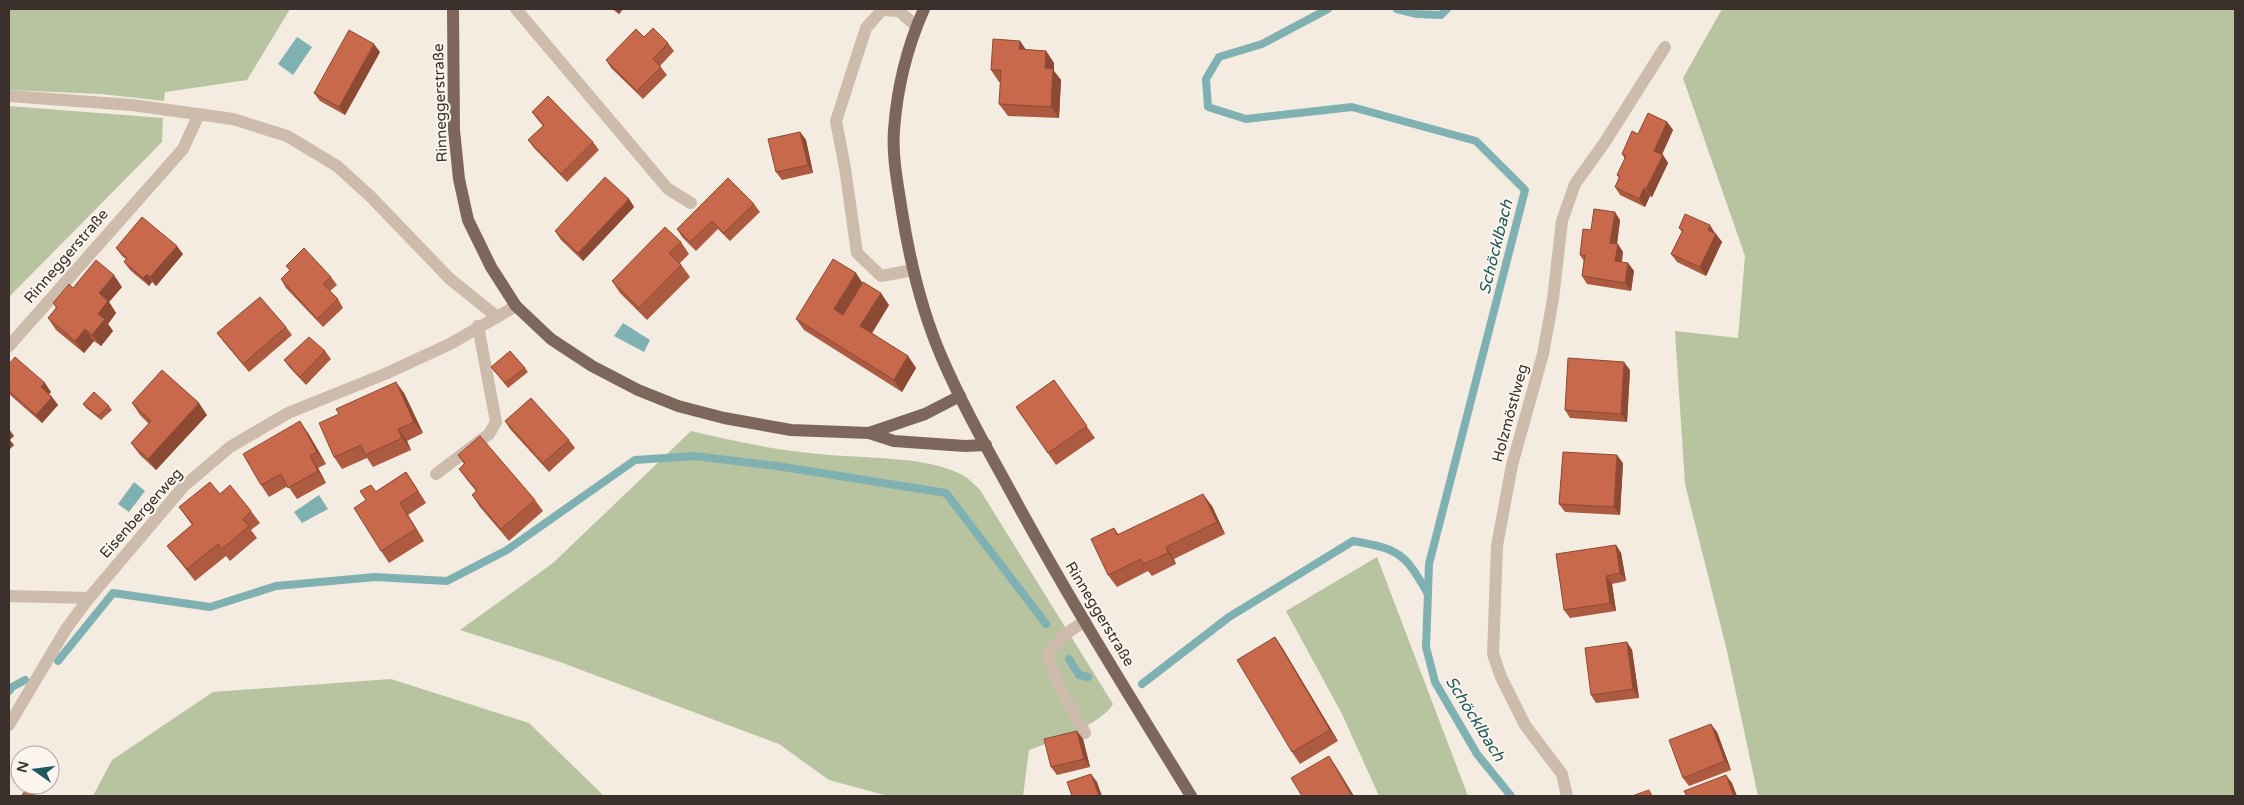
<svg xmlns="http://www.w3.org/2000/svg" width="2244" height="805" viewBox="0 0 2244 805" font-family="'Varela Round',sans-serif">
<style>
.green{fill:#b8c4a0}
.water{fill:#7fb0b2}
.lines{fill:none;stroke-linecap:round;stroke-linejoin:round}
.stream{stroke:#7fb0b2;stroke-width:8}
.minor{stroke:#cdbbac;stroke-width:12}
.major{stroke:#7d675c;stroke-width:12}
.wall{fill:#ac5a40}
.shaded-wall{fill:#8c4a34}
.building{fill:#c8694b;stroke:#8c4a34}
.labels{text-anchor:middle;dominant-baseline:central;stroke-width:4;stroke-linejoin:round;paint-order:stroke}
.street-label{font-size:15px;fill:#3b302b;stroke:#fbf5ee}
.water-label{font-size:16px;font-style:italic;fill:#1f5a5e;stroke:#fbf5ee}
</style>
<rect width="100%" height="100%" fill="#f4ebe1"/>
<g class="green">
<path d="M9,9H290L247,80L165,92L164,101L101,94L9,90Z"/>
<path d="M1722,9H2235V796H1758L1727,651L1685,484L1675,331L1738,338L1745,256L1683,78Z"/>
<path d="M9,106L163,118L162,142L9,297Z"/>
<path d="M691,431C733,441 775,450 819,454C860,459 931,455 966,477C971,481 976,486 980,490L1113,704C1102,724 1051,742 1029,750L1023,796H888L829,780L779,744L560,662L460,630L553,563Z"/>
<path d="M1377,557L1468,796H1379L1342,714L1286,611Z"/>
<path d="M391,679L529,723L604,796H93L112,760L213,692Z"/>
</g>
<g class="water">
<path d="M297,37L312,47L293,75L278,64Z"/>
<path d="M623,323L650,340L644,352L614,336Z"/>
<path d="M134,482L145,491L129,512L118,504Z"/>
<path d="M319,495L328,509L302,523L294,512Z"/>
</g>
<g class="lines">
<g class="stream">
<path d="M1328,9L1262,44L1219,57L1206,79L1208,107L1246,119L1352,107L1476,141L1525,190L1429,564L1426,647L1435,682L1477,754L1511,796"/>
<path d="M1397,9L1417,14L1441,15L1447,9"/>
<path d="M1069,659L1079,675L1088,677"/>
<path d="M58,661L113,593L210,607L276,586L375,577L447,581L507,550L635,460L695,456L777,466L946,493L1046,624"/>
<path d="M1142,684L1229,617L1353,541C1399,549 1405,553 1428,594"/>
<path d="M9,691L12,687L25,680"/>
</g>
<g class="minor">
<path d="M516,9L668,189L691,203"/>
<path d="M9,96L132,105L233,119L287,136L337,166L370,196L450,279L496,316"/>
<path d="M913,270L881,276L857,253L845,168L836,121L866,28L882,10L899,11L916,26"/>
<path d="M9,346L183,149L199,114"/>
<path d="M436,474L489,434L496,422L478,326"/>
<path d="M9,596L89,598"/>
<path d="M9,725L66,629L89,598L183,487L230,447L288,413L385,374L450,344L516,306"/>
<path d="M1085,733L1059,686L1048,655L1061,637L1085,621"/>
<path d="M1567,796L1562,774L1525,725L1501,677L1493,654L1497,546L1512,465L1543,354L1553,299L1562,221L1575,184L1605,142L1665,47"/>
</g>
<g class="major">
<path d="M453,9L454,130L459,179L468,220L491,267L516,306L551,339L592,366L638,390L678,406L724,418L791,430L869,433L894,441L965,446L986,445"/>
<path d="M924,9C907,47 897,89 894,130C892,158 898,185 902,212C910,262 922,312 942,358C964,409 992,457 1018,505C1072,604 1132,700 1191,796"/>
<path d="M869,433L925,414L960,396"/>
</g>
</g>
<g class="wall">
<path d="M612,9H623L619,14Z"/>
<path d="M644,37L668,43L674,51L660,66L667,75L643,99L611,68L606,60Z"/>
<path d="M1020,41L1026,50L1046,51L1054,63V71L1061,80L1059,118L1008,116L999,104L1001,82H999L991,70Z"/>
<path d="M380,52L345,115L320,101L314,93Z"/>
<path d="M532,112L593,142L599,150L567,182L534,148L528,140L543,126L538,120Z"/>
<path d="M1667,122L1673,130L1662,154L1668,163L1652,197L1650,196L1645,207L1620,195L1615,187L1619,178L1617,175L1625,159L1622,154L1638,134Z"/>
<path d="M800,132L806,140L813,173L782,180L776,172Z"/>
<path d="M629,199L634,207L583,261L561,240L555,231Z"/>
<path d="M754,204L760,212L730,241L718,229L696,251L682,237L677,229Z"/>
<path d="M1620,220L1617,244L1623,252L1622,262L1628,263L1634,271L1631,291L1587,284L1582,276L1584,261L1580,255L1591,230Z"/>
<path d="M1679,228L1715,233L1722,242L1706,276L1677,262L1671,254L1682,232Z"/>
<path d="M681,242L689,254L680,263L690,277L647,320L620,293L612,281Z"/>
<path d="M116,248L183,254L156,286L152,282L149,286L130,270L124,262L126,259L122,256Z"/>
<path d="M286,266L331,277L337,285L330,291L338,299L343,308L323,327L286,288L281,279L290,271Z"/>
<path d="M863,283L889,305L872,333L908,356L916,368L902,392L804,330L796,319Z"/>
<path d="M122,287L109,302L116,313L108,324L113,331L101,346L94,341L84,353L56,330L48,318L56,308L53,303L73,288Z"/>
<path d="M286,327L292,335L249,372L223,341L217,333Z"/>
<path d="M325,351L331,359L306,385L290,368L284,360Z"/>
<path d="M9,364L51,392L49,394L58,405L42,423L9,394Z"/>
<path d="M491,367L525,368L528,372L508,388Z"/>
<path d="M1630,370L1627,422L1570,418L1565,410Z"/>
<path d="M1054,380L1095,438L1056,465L1016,407Z"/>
<path d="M404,393L423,433L407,441L411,450L373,467L367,458L342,469L334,457Z"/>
<path d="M132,403L207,415L156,470L140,455L131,443L149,424L140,415Z"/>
<path d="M83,404L109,406L112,410L101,420L86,408Z"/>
<path d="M505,421L569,440L575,448L549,472L510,429Z"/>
<path d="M308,433L326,464L318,468L326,483L297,499L288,486L269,497L261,485Z"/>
<path d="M458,455L535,500L543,511L509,541L480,507L472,495L476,491L467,480L459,469L464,464Z"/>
<path d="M1623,463L1620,515L1565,512L1559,504Z"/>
<path d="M406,472L426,503L408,515L424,541L389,563L381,551L376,491Z"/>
<path d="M1212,506L1225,534L1174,559L1176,564L1152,576L1148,571L1117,587L1108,575L1114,528L1119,535Z"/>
<path d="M179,507L251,511L260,523L251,530L257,538L230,561L226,556L195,581L176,557L167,546L192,525Z"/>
<path d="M1616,545L1621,553L1626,581L1612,584L1616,611L1570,618L1564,610Z"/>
<path d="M1275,637L1283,649L1338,741L1300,764L1292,752Z"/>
<path d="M1627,642L1632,650L1639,698L1596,703L1591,695Z"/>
<path d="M1077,731L1083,739L1090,767L1057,775L1051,767Z"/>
<path d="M1717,732L1731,770L1689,786L1683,778Z"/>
</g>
<g class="shaded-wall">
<path d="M615,9H623L619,14Z"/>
<path d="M1020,41L1028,53L1019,49Z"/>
<path d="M374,44L380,52L345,115L339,107Z"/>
<path d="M1046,51L1054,63V71L1061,80L1059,118L1051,107L1045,68Z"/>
<path d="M1667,122L1673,130L1660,159L1654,151Z"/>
<path d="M800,132L806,140L813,173L808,165Z"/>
<path d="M1663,155L1668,163L1652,197L1646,189Z"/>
<path d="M1644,188L1650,196L1645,207L1639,199Z"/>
<path d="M629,199L634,207L583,261L578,253Z"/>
<path d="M1615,212L1620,220L1616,251L1610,243Z"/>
<path d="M1710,225L1715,233L1713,238L1708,230Z"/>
<path d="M1716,234L1722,242L1706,276L1700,267Z"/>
<path d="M1618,244L1623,252L1620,269L1615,261Z"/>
<path d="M177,246L183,254L156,286L150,277Z"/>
<path d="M1628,263L1634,271L1631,291L1625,283Z"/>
<path d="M856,273L864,285L842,320L834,309Z"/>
<path d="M147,274L152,282L149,286L143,278Z"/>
<path d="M114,275L122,287L109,302L116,313L108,324L113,331L101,346L92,335L98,314L99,293Z"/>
<path d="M881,293L889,305L869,338L860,326Z"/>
<path d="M85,329L94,341L84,353L75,341Z"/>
<path d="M908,356L916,368L902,392L894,380Z"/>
<path d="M1624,362L1630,370L1627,422L1621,414Z"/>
<path d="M396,382L404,393L423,433L414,422Z"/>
<path d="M45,383L51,392L47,395L41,387Z"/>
<path d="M52,397L58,405L42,423L36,415Z"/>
<path d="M199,403L207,415L156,470L148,459Z"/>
<path d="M300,421L308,433L326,464L317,452Z"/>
<path d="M9,429L14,436L10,440L14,445L9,450Z"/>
<path d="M398,429L407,441L411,450L402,438Z"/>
<path d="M1617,455L1623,463L1620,515L1614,507Z"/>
<path d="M310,456L318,468L326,483L318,471Z"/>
<path d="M406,472L414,484L426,503L418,491Z"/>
<path d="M1203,494L1212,506L1225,534L1217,522Z"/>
<path d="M400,503L408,515L424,541L416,529Z"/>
<path d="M1616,545L1621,553L1626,581L1620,573Z"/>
<path d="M1166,547L1174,559L1176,564L1168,553Z"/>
<path d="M1606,576L1612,584L1616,611L1610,603Z"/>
<path d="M1275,637L1283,649L1338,741L1330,730Z"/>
<path d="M1627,642L1632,650L1639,698L1633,689Z"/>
<path d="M1711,724L1717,732L1731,770L1725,761Z"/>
<path d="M1077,731L1083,739L1090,767L1084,759Z"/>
<path d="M1329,756L1337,768L1354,796H1352Z"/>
<path d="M1091,774L1097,782L1102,796H1099Z"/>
<path d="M1726,775L1732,783L1737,796H1734Z"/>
</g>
<g class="building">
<path d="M653,28L668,43L653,59L661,67L637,91L606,60L636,29L644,37Z"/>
<path d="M349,30L374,44L339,107L314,93Z"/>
<path d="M993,39L1020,41L1019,49L1046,51L1045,68L1053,69L1051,107L999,104L1001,70H991Z"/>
<path d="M548,96L593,142L561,174L528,140L544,125L532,112Z"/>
<path d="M1648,113L1667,122L1654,151L1663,155L1646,189L1644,188L1639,199L1615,187L1620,176L1617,175L1626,156L1622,154L1632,131L1638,134Z"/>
<path d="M800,132L808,165L776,172L768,139Z"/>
<path d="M605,177L629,199L578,253L555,231Z"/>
<path d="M728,178L754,204L724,233L712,221L690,242L677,229Z"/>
<path d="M1594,209L1615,212L1610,243L1618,244L1615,261L1628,263L1625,283L1582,276L1585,255H1580L1583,229L1591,230Z"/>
<path d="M1685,214L1710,225L1708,230L1716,234L1700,267L1671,254L1683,230L1679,228Z"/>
<path d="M142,217L177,246L150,277L147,274L143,278L124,262L127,258L116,248Z"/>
<path d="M665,227L681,242L669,253L681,265L639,308L612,281Z"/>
<path d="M304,248L331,277L323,284L338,299L317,319L281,279L290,270L286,266Z"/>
<path d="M833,259L856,273L834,309L843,315L863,282L881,293L860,326L908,356L894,380L796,319Z"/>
<path d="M96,260L114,275L99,293L108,301L98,314L105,319L92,335L85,329L75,341L48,318L57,307L53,303L69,284L73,288Z"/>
<path d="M260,297L286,327L243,364L217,333Z"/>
<path d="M309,337L325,351L300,377L284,360Z"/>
<path d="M510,351L525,368L505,383L491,367Z"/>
<path d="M15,357L45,383L41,387L52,397L36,415L9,391V364Z"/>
<path d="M1568,358L1624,362L1621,414L1565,410Z"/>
<path d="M162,370L199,403L148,459L131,443L151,421L132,403Z"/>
<path d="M1054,380L1087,426L1048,453L1016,407Z"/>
<path d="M396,382L414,422L398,429L402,438L365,455L361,445L334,457L319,423L339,414L336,409Z"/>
<path d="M94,392L109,406L98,416L83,404Z"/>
<path d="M531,398L569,440L543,463L505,421Z"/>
<path d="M300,421L317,452L310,456L318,471L288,488L281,474L261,485L243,454Z"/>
<path d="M480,436L535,500L501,529L472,495L477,490L459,469L465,463L458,455Z"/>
<path d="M1563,452L1617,455L1614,507L1559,504Z"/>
<path d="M406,472L418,491L400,503L416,529L381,551L354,508L366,500L360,491L371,485L376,492Z"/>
<path d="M210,482L220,494L230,485L251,511L243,519L249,526L222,549L218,544L187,569L167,546L193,524L179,507Z"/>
<path d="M1203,494L1217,522L1166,547L1168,553L1143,564L1141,559L1108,575L1091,539L1114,528L1117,535Z"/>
<path d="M1616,545L1620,573L1606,576L1610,603L1564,610L1556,554Z"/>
<path d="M1275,637L1330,730L1292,752L1237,660Z"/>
<path d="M1627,642L1633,689L1591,695L1585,648Z"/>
<path d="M1711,724L1725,761L1683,778L1669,740Z"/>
<path d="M1077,731L1084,759L1051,767L1044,739Z"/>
<path d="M1329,756L1352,796H1302L1291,778Z"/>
<path d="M1091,774L1099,796H1072L1067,782Z"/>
<path d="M1726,775L1734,796H1687L1684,791Z"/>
<path d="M27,789L37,796H21Z"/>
<path d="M1649,790L1652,796H1632Z"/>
</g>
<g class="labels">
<g class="street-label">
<text transform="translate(440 103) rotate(-92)">Rinneggerstraße</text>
<text transform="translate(66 256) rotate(-49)">Rinneggerstraße</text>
<text transform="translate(1510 413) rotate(-75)">Holzmöstlweg</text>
<text transform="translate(141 513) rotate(-48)">Eisenbergerweg</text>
<text transform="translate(1100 614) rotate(59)">Rinneggerstraße</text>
</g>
<g class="water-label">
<text transform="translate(1496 247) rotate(-76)">Schöcklbach</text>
<text transform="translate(1475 719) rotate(58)">Schöcklbach</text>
</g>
</g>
<rect width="2244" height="805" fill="none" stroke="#3b302b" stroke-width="20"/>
<g transform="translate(35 770) rotate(284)"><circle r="24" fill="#fbf5ee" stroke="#aea6a0"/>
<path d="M0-4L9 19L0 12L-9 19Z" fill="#1f5a5e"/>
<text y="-8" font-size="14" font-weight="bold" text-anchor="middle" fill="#3b302b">N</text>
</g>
</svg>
